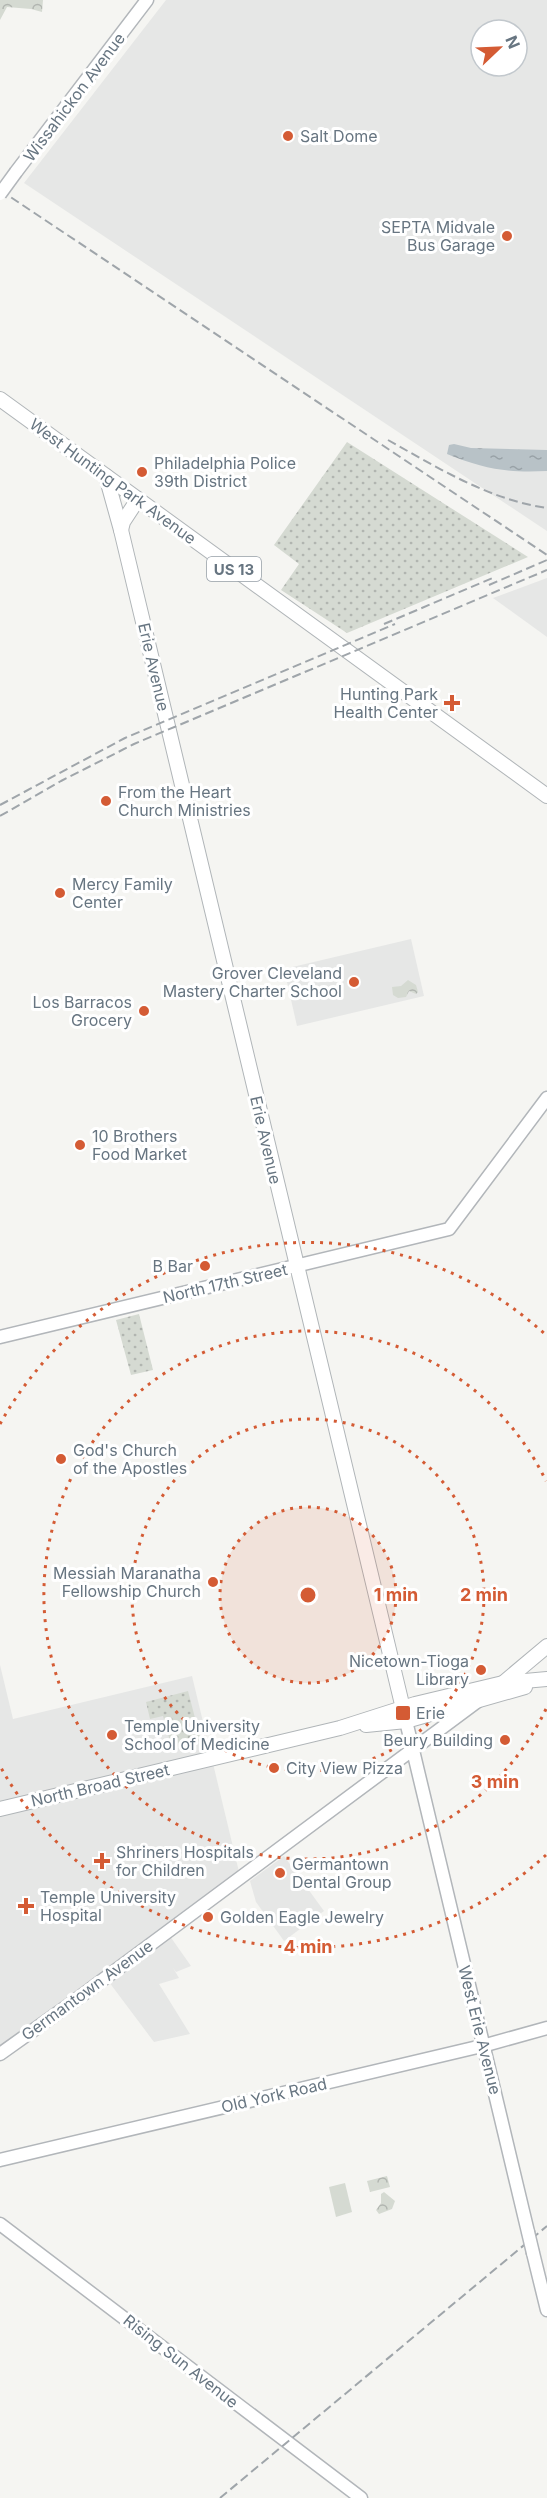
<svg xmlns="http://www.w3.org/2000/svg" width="547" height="2498" viewBox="0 0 547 2498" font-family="Inter,sans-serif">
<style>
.built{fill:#e6e7e6;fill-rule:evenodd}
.grass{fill:url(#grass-dots)}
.park{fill:url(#park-crowns)}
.garden{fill:#d5dad2}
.water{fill:url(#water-ripples)}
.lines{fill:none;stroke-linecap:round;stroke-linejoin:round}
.secondary-casing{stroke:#b2b6ba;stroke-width:15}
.primary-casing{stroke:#b0b5b8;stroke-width:16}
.secondary{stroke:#fff;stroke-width:12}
.primary{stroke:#fff;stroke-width:14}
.rail{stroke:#9fa5aa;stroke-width:2;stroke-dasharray:9 4.5;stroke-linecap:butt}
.secondary-bridge-casing{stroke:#b2b6ba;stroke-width:15;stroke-linecap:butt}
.secondary-bridge{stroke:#fff;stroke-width:12}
.ring{fill:none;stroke:#d45b34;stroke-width:3;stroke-dasharray:3 6}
.poi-dot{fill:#d45b34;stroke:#fff;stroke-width:2}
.labels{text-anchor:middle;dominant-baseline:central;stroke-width:6;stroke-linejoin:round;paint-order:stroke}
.shield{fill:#fff;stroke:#959ea7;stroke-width:1.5}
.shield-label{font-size:15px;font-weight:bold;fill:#677581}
.street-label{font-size:16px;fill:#677581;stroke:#fff}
.poi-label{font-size:16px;fill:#677581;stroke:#fff;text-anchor:start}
.centre{fill:#d45b34;stroke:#fff;stroke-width:3}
.ring-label{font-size:18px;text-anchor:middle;font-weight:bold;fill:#d45b34;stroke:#fff;stroke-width:6;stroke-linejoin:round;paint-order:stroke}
</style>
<defs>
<pattern id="grass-dots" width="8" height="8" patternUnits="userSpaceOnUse" patternTransform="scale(1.5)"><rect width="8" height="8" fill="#d5dad2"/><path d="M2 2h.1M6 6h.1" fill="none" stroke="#b1b5b0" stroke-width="1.8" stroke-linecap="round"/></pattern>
<pattern id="park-crowns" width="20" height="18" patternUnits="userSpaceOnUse" patternTransform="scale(1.5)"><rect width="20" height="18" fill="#d5dad2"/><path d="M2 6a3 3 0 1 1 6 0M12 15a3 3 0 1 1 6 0" fill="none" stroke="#b1b5b0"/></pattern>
<pattern id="water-ripples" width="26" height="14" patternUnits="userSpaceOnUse" patternTransform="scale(1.5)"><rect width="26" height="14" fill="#b8c2c7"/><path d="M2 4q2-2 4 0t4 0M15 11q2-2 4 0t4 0" fill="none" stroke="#99a2a7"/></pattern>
</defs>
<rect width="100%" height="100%" fill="#f5f5f2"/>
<g class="built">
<path d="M166,0H547V531L24,183ZM481,30H517V66H481Z"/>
<path d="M547,578V637L493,598Z"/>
<path d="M411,939L424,996L297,1026L284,969Z"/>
<path d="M0,1665L13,1719L192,1676L240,1876L167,1932L191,1966L176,1972L173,1968L179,1978L159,1984L190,2034L154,2042L106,1978L0,2050Z"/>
<path d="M284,1856L324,1911L284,1941L256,1902L250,1881Z"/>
</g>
<g class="grass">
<path d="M347,442L528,557L347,633L281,590L299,564L274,545Z"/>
<path d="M139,1314L153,1370L131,1375L116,1320Z"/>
<path d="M188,1691L201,1741L172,1748L163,1716L150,1719L146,1702Z"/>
</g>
<g class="park">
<path d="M0,0H43L42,12L31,9L7,7L0,20Z"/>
<path d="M408,980L416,985L418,992L416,994L409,991L406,997L398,998L393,995L392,987L401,986Z"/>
<path d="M387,2176L390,2187L370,2192L367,2181Z"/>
<path d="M384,2192L395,2201L392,2209L379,2214L376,2210L381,2203V2194Z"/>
</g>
<path class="garden" d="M345,2183L352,2212L336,2217L329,2187Z"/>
<path class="water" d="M454,444L471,448L547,450V471C507,473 484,469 447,454L449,445Z"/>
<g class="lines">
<g class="secondary-casing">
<g id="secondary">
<path d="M16,172L147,0"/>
<path d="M0,1337L449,1229L547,1098"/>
<path d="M406,1721L528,2232"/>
<path d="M0,2054L73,2002L478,1701"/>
<path d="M0,2160L486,2045L547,2028"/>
<path d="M0,2224L361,2498"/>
<path d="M533,2253L547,2310"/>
</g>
</g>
<g class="primary-casing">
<g id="primary">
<path d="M0,399L547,796"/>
<path d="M106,476L121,530L406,1721"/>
<path d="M121,530L123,522L138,499"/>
<path d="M503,1683L547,1646"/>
<path d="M366,1725L406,1721L525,1687"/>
<path d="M0,1809L340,1728L415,1704L503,1683L547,1679"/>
</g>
</g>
<use href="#secondary" class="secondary"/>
<use href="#primary" class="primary"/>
<g class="rail">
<path d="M0,190L547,555"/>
<path d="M388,440C438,468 490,500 547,508"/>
<path d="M489,585L547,560"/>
<path d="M384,624L495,577"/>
<path d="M0,805L125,738L395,624"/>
<path d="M0,816L61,781L134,744L547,570"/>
<path d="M220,2498L547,2226"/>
</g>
<g class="secondary-bridge-casing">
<g id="secondary-bridge">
<path d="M0,194L16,172"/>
<path d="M528,2232L533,2253"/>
</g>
</g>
<use href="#secondary-bridge" class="secondary-bridge"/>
</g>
<circle cx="308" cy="1595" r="88" fill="#d45b34" fill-opacity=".12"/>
<g class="ring">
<circle cx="308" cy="1595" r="88"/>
<circle cx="308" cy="1595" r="176"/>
<path d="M546 1709A264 264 0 1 1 546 1481"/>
<path d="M546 1855A352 352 0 0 1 0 1766M0 1424A352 352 0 0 1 546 1335"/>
</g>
<g class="poi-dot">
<circle cx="288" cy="136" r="6"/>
<circle cx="507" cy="236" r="6"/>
<circle cx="142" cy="472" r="6"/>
<path d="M449 694h6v6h6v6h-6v6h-6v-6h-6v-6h6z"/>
<circle cx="106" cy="801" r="6"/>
<circle cx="60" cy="893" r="6"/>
<circle cx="354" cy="982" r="6"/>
<circle cx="144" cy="1011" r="6"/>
<circle cx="80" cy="1145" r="6"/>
<circle cx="205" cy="1266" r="6"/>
<circle cx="61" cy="1459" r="6"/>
<circle cx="213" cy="1582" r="6"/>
<circle cx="481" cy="1670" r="6"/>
<rect x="395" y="1705" width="16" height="16" rx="3"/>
<circle cx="112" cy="1735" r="6"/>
<circle cx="505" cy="1740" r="6"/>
<circle cx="274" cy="1768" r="6"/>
<path d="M99 1852h6v6h6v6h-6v6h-6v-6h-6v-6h6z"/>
<circle cx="280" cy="1873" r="6"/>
<path d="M23 1897h6v6h6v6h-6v6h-6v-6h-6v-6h6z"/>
<circle cx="208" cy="1917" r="6"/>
</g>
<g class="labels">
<rect class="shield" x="207" y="557" width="54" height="24" rx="4.5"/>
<g class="shield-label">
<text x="234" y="569">US 13</text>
</g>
<g class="street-label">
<text transform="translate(74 97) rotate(-53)">Wissahickon Avenue</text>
<text transform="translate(113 481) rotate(36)">West Hunting Park Avenue</text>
<text transform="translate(154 667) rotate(77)">Erie Avenue</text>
<text transform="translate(266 1140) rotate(77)">Erie Avenue</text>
<text transform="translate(225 1283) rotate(-13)">North 17th Street</text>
<text transform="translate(100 1785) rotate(-13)">North Broad Street</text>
<text transform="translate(87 1990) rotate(-36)">Germantown Avenue</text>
<text transform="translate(480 2030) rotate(76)">West Erie Avenue</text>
<text transform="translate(274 2095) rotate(-13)">Old York Road</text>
<text transform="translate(181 2361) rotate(38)">Rising Sun Avenue</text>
</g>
<g class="poi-label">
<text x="300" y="136">Salt Dome</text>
<text x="495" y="227" text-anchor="end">SEPTA Midvale<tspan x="495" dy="18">Bus Garage</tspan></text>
<text x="154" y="463">Philadelphia Police<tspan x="154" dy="18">39th District</tspan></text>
<text x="438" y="694" text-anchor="end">Hunting Park<tspan x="438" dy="18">Health Center</tspan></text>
<text x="118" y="792">From the Heart<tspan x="118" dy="18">Church Ministries</tspan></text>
<text x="72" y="884">Mercy Family<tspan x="72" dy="18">Center</tspan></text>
<text x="342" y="973" text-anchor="end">Grover Cleveland<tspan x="342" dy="18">Mastery Charter School</tspan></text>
<text x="132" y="1002" text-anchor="end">Los Barracos<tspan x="132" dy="18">Grocery</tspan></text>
<text x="92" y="1136">10 Brothers<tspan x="92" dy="18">Food Market</tspan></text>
<text x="193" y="1266" text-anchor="end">B Bar</text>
<text x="73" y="1450">God's Church<tspan x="73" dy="18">of the Apostles</tspan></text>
<text x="201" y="1573" text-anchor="end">Messiah Maranatha<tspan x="201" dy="18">Fellowship Church</tspan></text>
<text x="469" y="1661" text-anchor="end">Nicetown-Tioga<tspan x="469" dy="18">Library</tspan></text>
<text x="416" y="1713">Erie</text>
<text x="124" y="1726">Temple University<tspan x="124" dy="18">School of Medicine</tspan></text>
<text x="493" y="1740" text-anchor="end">Beury Building</text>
<text x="286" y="1768">City View Pizza</text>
<text x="116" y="1852">Shriners Hospitals<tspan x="116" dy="18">for Children</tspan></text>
<text x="292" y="1864">Germantown<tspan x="292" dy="18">Dental Group</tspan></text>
<text x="40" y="1897">Temple University<tspan x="40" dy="18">Hospital</tspan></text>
<text x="220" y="1917">Golden Eagle Jewelry</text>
</g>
</g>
<circle cx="308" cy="1595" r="9" class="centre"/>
<g class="ring-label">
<text x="396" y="1601">1 min</text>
<text x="484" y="1601">2 min</text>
<text x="495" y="1788">3 min</text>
<text x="308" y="1953">4 min</text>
</g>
<g transform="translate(499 48) rotate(67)"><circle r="28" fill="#ffffff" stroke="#c2c8cd" stroke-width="1.5"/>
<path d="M0-4.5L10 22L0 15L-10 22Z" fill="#d45b34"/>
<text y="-9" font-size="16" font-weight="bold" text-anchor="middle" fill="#677581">N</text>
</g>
</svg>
